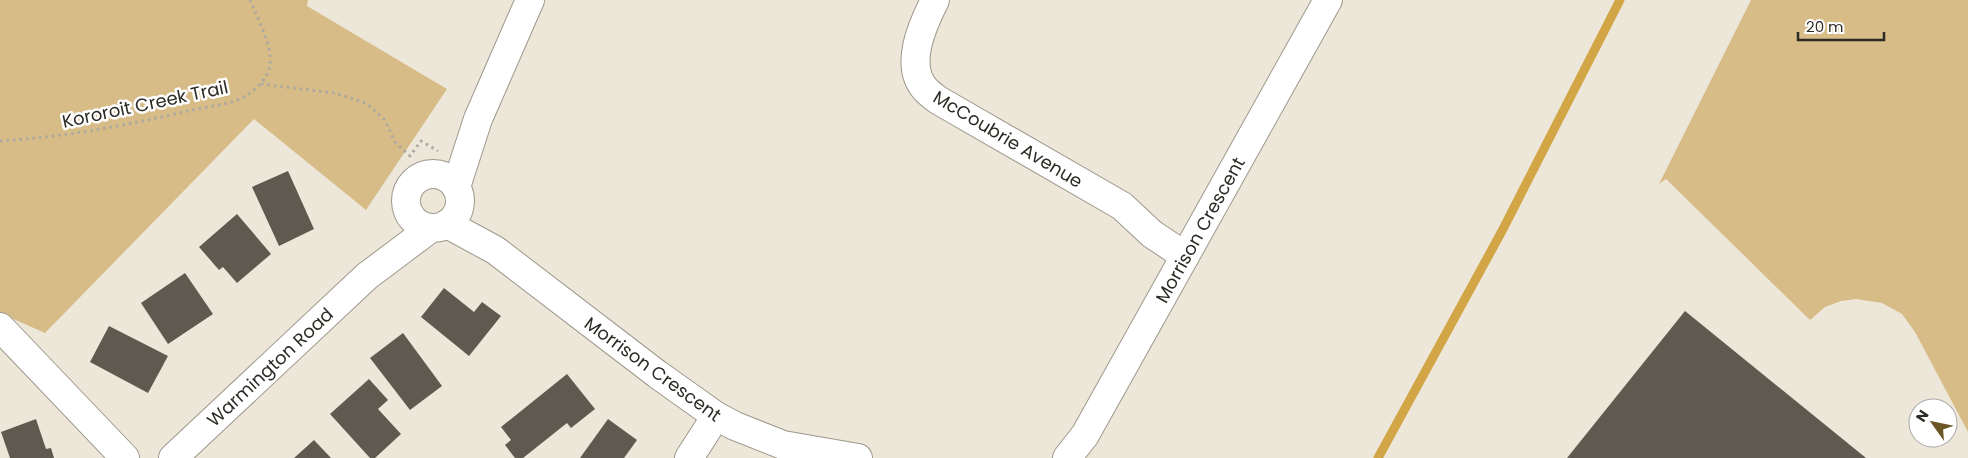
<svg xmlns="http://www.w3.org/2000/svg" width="1968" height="458" viewBox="0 0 1968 458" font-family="Poppins,sans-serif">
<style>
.green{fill:#d7bc87}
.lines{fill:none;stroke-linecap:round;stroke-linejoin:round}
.stream{stroke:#d2a646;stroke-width:9}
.building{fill:#5f5a4f}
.minor-casing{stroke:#9e988c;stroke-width:30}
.path{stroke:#aea99f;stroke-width:3;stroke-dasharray:2.5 4;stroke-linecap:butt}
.minor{stroke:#fff;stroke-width:28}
.labels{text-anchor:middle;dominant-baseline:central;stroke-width:5;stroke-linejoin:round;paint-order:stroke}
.street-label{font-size:18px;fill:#2d2b26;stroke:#fff}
</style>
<rect width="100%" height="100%" fill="#ede7da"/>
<g class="green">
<path d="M0,0H308L307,6L447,89L366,210L254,119L45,333L0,313Z"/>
<path d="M1751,0H1968V432L1915,332L1902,314L1882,303L1856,299L1841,301L1825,307L1810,320L1666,179L1659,184Z"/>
</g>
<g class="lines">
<path class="stream" d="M1378,458L1502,231L1620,0"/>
</g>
<g class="building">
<path d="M288,171L314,229L279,246L252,187Z"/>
<path d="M237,214L271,254L237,283L223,267L219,270L199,247Z"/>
<path d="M185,273L213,314L168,344L141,303Z"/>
<path d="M444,288L474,312L482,302L501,316L469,356L421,317Z"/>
<path d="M1685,311L1866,458H1567Z"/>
<path d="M109,326L168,356L148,393L90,362Z"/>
<path d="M403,333L442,386L410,410L370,358Z"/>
<path d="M567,374L595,409L571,428L567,423L523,458H515L505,445L511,440L501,427Z"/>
<path d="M369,379L388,400L378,409L401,434L375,458H370L330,414Z"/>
<path d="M36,419L46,449L51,448L54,458H10L1,432Z"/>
<path d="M608,419L637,440L624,458H580Z"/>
<path d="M314,440L331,458H294Z"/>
</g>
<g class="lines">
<g class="minor-casing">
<g id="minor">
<path d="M935,0C923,24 903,66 926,90C930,94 934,97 938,100L1122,206L1152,234L1185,256"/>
<circle cx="433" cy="201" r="27"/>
<path d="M456,187L478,119L530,0"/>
<path d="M447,224L495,250L657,374L716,416L735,426L783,445L858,458"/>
<path d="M0,327L125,458"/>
<path d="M173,458L367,276L431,228"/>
<path d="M689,458L716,416"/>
<path d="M1067,458L1085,435L1328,0"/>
</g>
</g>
<g class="path">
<path d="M261,84L335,93L366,103L385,120L395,142L410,156L421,141L438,151"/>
<path d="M0,141C65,137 129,125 192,110C210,106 232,105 247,95C256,89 269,77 270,65C273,47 257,17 250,0"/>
</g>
<use href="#minor" class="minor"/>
</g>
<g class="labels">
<g class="street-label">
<text transform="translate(145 104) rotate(-12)">Kororoit Creek Trail</text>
<text transform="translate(1008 139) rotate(31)">McCoubrie Avenue</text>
<text transform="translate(1200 230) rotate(-61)">Morrison Crescent</text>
<text transform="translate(270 367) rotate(-43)">Warmington Road</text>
<text transform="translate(653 369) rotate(36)">Morrison Crescent</text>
</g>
</g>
<g transform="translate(1933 423) rotate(303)"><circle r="24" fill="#ffffff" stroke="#abaaa8"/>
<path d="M0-4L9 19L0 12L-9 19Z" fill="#6c5626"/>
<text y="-8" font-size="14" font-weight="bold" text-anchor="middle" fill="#2d2b26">N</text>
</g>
<path d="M1798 32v8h86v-8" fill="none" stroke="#2d2b26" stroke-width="2.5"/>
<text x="1806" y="32" font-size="15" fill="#2d2b26" stroke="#ffffff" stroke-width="4" paint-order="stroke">20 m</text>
</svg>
